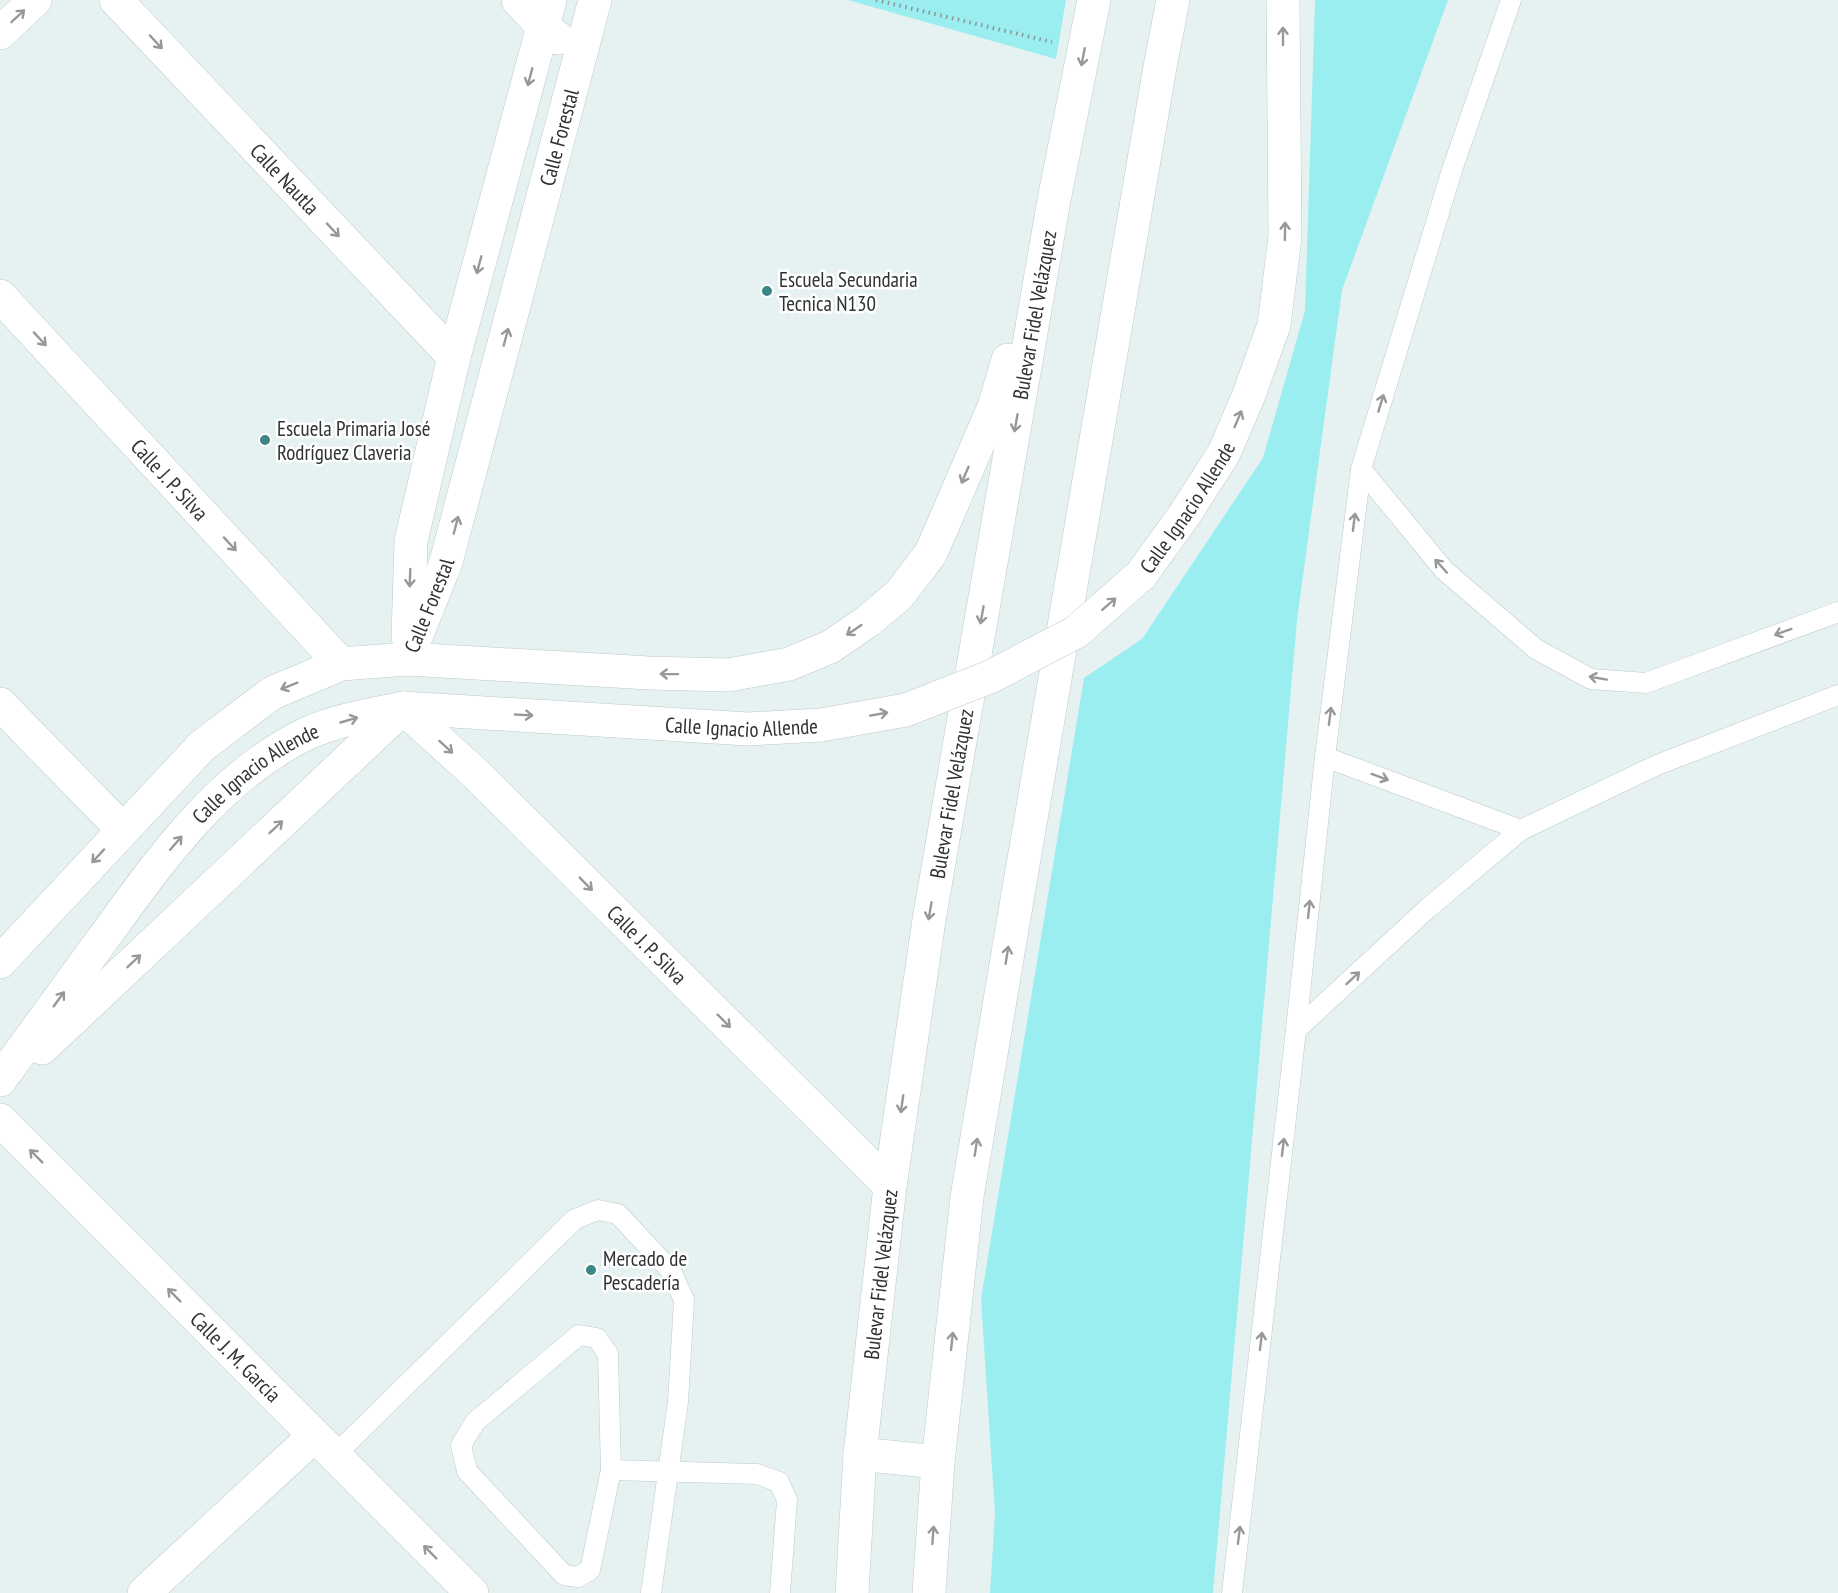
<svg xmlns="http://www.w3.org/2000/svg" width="1838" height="1593" viewBox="0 0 1838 1593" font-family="'PT Sans Narrow',sans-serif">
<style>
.green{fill:#9aeef0}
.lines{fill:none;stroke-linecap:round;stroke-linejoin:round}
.lane-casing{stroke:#bec9c9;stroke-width:21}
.street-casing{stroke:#bec9c9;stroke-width:34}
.primary-casing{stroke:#bec9c9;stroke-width:34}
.path{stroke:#8c9494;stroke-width:4;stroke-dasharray:1.5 4.5;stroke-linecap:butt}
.lane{stroke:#fff;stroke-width:20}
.street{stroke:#fff;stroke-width:33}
.primary{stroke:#fff;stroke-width:33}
.primary-bridge-casing{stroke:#bec9c9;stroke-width:34;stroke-linecap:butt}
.primary-bridge{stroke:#fff;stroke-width:33}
.oneway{stroke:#979999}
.poi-dot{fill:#3d8688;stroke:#fff;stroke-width:2}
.labels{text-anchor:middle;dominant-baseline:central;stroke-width:5;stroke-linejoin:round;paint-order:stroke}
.street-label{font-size:21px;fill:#2f3333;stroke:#fff}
.poi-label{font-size:21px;fill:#2f3333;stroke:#fff;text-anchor:start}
</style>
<rect width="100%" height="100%" fill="#e6f2f2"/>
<g class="green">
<path d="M848,0H1066L1056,59Z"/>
<path d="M1315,0H1448L1342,290L1297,620L1213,1593H990L995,1514L981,1299L1084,678L1142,639L1263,458L1305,311Z"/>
</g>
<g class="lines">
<g class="lane-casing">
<g id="lane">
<path d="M1511,0L1452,170L1361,469L1444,570L1536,649L1591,679L1646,683L1838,612"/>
<path d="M1325,757L1521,830"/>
<path d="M1296,1030L1325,757L1361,469"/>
<path d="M579,1335L597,1338L608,1354L611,1470L590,1570L578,1577L564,1575L467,1471L461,1445L475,1422Z"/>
<path d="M334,1456L575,1219L598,1210L618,1214L671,1271L684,1300L678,1402L651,1593"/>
<path d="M611,1470L757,1474L779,1482L787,1500L780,1593"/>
<path d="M1232,1593L1296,1030L1427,909L1521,830L1657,765L1838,695"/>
</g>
</g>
<g class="street-casing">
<g id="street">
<path id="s1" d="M116,0L454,357"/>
<path d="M518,0L543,27L558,38"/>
<path d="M0,33L35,0"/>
<path id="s2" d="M0,296L341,664"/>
<path d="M408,637L411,541L454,357L550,0"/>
<path id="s3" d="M407,659L446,562L595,0"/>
<path d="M0,704L123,830"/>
<path id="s4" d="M403,708L477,775L890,1186"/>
<path id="s5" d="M0,1120L472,1593"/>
<path d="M144,1593L314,1436"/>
</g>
</g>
<g class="primary-casing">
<g id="primary">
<path id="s6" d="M1141,575L1185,514L1224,453L1248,397L1274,325L1285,237L1283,0"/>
<path d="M0,962L202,746L272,693L341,664L407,659L649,673L729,675L789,664L830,647L868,621L899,595L931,553L994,407L1008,360"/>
<path d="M42,1048L402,709"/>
<path id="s7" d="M0,1080C34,1033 68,986 102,940C159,862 217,777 306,734C336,720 371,715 403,708L748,729L821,725"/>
<path d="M860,1454L938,1462"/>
<path id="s8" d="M852,1593L860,1454L890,1186L929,920L1054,200L1094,0"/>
<path d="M929,1593L938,1462L967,1197L1012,929L1160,67L1173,0"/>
</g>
</g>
<path class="path" d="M876,0L1052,42"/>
<use href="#lane" class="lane"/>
<use href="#street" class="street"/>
<use href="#primary" class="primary"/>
<g class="primary-bridge-casing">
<path id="primary-bridge" d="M821,725L906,710L992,676L1076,632L1141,575"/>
</g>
<use href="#primary-bridge" class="primary-bridge"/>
</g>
<defs><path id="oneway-shaft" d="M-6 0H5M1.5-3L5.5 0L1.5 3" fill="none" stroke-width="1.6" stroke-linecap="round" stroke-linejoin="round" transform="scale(1.5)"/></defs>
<g class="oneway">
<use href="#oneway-shaft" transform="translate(18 16) rotate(-43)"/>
<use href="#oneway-shaft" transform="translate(1283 36) rotate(-90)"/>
<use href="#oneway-shaft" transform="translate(156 42) rotate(47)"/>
<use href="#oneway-shaft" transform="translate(1083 57) rotate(101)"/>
<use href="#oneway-shaft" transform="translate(530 77) rotate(105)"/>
<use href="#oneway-shaft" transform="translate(333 230) rotate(47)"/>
<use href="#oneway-shaft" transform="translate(1285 231) rotate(-89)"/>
<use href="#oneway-shaft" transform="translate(479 265) rotate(105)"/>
<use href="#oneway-shaft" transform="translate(506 337) rotate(-75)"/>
<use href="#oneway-shaft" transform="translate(40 339) rotate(47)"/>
<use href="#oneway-shaft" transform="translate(1381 403) rotate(-73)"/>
<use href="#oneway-shaft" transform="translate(1238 419) rotate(-67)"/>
<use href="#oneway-shaft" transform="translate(1016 423) rotate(100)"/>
<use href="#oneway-shaft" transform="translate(965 475) rotate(113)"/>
<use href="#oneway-shaft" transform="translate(1354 522) rotate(-83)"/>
<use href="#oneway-shaft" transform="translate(456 525) rotate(-75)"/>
<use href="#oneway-shaft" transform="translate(230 544) rotate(47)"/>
<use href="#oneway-shaft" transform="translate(1441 566) rotate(-132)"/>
<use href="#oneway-shaft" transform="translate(410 578) rotate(92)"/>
<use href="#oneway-shaft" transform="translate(1109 604) rotate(-41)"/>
<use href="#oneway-shaft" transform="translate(982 615) rotate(100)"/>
<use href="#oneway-shaft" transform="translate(854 630) rotate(146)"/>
<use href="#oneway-shaft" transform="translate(1783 632) rotate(160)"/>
<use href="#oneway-shaft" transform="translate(669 674) rotate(-179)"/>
<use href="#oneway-shaft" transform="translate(1598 678) rotate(-170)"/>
<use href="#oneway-shaft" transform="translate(289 686) rotate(158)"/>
<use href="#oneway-shaft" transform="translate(879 714) rotate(-10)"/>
<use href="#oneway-shaft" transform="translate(524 715) rotate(3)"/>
<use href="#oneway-shaft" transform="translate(1330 716) rotate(-83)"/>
<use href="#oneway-shaft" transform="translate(349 720) rotate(-16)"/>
<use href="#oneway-shaft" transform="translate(446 747) rotate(42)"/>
<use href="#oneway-shaft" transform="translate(1380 777) rotate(20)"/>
<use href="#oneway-shaft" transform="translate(276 827) rotate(-43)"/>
<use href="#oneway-shaft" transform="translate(176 843) rotate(-49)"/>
<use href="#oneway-shaft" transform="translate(98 856) rotate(133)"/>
<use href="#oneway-shaft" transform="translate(586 884) rotate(45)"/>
<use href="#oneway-shaft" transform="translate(1309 909) rotate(-84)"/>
<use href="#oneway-shaft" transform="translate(930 911) rotate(100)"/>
<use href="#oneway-shaft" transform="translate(1007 955) rotate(-81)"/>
<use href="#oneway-shaft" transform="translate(134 961) rotate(-43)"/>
<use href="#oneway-shaft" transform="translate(1353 978) rotate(-43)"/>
<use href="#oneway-shaft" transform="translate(59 999) rotate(-54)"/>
<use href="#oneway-shaft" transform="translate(724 1021) rotate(45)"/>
<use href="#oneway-shaft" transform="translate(902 1104) rotate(98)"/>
<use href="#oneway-shaft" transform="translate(976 1147) rotate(-81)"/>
<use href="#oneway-shaft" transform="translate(1283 1147) rotate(-83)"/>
<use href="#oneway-shaft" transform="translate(36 1156) rotate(-135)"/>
<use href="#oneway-shaft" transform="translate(174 1295) rotate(-135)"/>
<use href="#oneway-shaft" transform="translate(952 1341) rotate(-84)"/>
<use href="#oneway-shaft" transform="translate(1261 1341) rotate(-83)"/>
<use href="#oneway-shaft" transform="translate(933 1535) rotate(-86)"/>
<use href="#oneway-shaft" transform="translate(1239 1535) rotate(-83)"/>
<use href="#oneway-shaft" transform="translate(430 1552) rotate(-135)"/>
</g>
<g class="poi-dot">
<circle cx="767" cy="291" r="6"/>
<circle cx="265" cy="440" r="6"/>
<circle cx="591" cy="1270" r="6"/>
</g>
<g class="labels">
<g class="street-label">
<text stroke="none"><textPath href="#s3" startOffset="544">Calle Forestal</textPath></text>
<text stroke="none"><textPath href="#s1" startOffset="246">Calle Nautla</textPath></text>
<text stroke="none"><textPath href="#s8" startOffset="1292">Bulevar Fidel Velázquez</textPath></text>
<text stroke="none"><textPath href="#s2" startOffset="250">Calle J. P. Silva</textPath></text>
<text stroke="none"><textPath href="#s6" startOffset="82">Calle Ignacio Allende</textPath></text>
<text stroke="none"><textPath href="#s3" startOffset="58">Calle Forestal</textPath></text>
<text stroke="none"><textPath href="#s7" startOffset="906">Calle Ignacio Allende</textPath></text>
<text stroke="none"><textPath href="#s7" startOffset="402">Calle Ignacio Allende</textPath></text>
<text stroke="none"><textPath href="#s8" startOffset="806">Bulevar Fidel Velázquez</textPath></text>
<text stroke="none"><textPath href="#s4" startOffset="340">Calle J. P. Silva</textPath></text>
<text stroke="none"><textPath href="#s8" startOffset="320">Bulevar Fidel Velázquez</textPath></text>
<text stroke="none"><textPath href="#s5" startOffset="334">Calle J. M. García</textPath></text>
</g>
<g class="poi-label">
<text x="779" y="279">Escuela Secundaria<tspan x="779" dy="24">Tecnica N130</tspan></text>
<text x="277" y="428">Escuela Primaria José<tspan x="277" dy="24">Rodríguez Claveria</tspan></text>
<text x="603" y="1258">Mercado de<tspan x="603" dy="24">Pescadería</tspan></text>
</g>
</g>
</svg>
